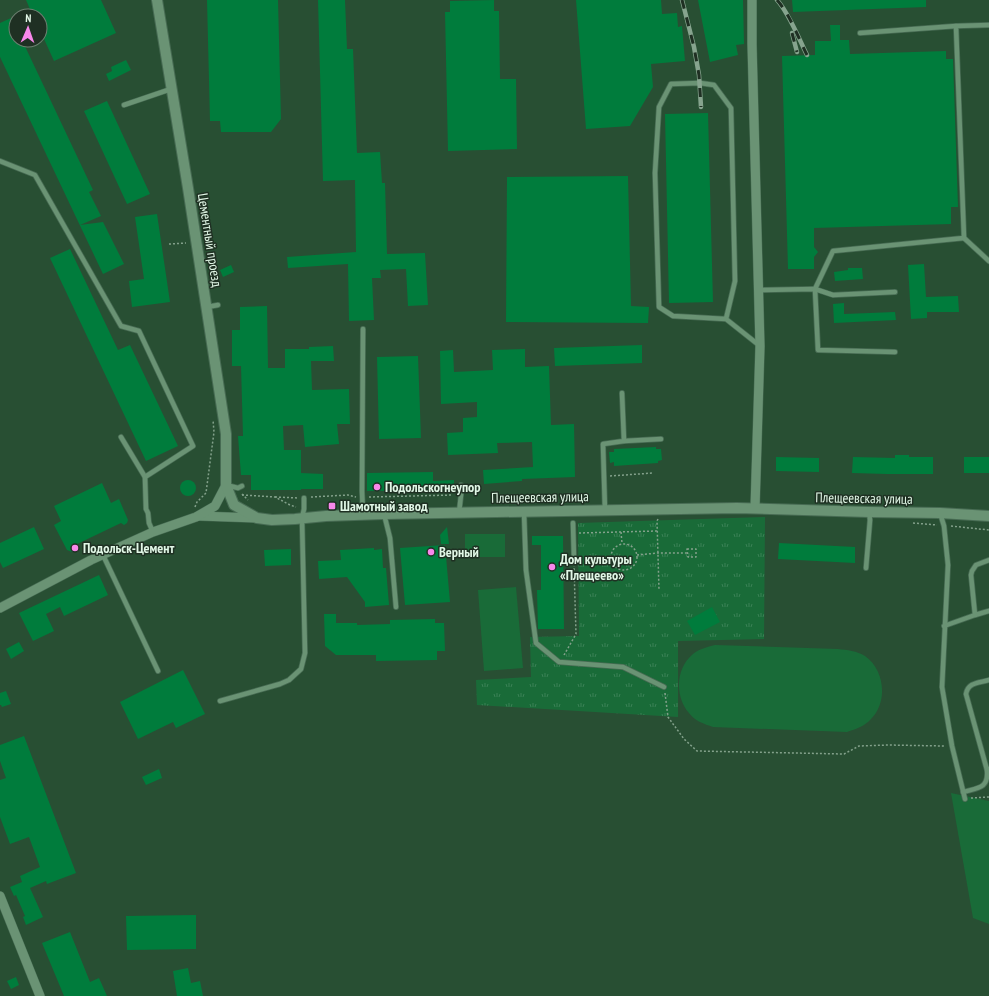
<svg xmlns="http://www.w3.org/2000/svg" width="989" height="996" viewBox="0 0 989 996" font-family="'PT Sans Narrow',sans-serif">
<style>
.grass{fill:#196b38}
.park{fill:url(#park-tufts)}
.building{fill:#007c3c}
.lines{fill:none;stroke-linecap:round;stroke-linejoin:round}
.lane-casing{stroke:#476b53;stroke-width:6}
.street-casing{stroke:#476b53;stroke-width:10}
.secondary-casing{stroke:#476b53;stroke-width:12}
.path{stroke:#83a18b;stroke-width:1.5;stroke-dasharray:2 2;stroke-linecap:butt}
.lane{stroke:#6a9374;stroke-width:4.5}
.street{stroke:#6a9374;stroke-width:9}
.secondary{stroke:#6a9374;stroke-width:10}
.rail-casing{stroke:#86a48e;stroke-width:4.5}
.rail{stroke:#1f3023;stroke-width:3;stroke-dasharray:9;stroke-linecap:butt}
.poi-dot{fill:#f888ea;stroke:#1f3023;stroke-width:1.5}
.labels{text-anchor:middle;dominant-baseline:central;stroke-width:3;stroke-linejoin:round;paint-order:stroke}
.street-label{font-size:14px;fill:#e1f7e6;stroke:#1f3023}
.poi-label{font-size:14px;font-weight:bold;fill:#e1f7e6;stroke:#1f3023;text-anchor:start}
</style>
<defs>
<pattern id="park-tufts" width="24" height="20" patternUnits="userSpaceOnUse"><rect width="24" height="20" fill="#196b38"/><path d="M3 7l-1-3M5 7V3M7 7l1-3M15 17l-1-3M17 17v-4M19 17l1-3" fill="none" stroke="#3a8155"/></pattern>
</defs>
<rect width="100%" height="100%" fill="#284f33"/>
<g class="grass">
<rect x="465" y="534" width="40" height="23"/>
<path d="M516,587L523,668L484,671L478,590Z"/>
<path d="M715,645L838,649C847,650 857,651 865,656C885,670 888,702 871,719C865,726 856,729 847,732L713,727C704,724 695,721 689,713C675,697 675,669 693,654C699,649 707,647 715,645Z"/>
<path d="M951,793L989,801V924L973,918Z"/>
</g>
<path class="park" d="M765,517L764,639L678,641V717L477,705L476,680L531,677L530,637L579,636L578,523Z"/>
<g class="building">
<path d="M26,0H101L116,33L54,61L40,30V16H33Z"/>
<path d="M207,0H278L281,119L271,132H221L220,121H210Z"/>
<path d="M318,0H345L347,49H353L357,153L380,152L382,183H385L387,254L425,253L428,305L408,306L406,269L380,270L381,278H372L374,320L349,321L348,264L288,268L287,257L356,252L355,180L323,181Z"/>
<path d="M494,0V11H499L500,79H516L517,149L448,151L445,12H450V1Z"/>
<path d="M576,0H661L662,14L677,13L678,27L682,26L685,61L651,64L653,87L630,126L586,129Z"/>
<path d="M698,0H743L744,44L736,45L738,55L710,62Z"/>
<path d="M792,0H926V7L793,12Z"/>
<path d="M11,18L16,28V40H22L93,190L89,192L101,216L80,225L103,222L124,264L103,274L0,57V23Z"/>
<path d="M830,25H840V40H849L850,54L946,51V59H953L958,207H951V224L814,228V247L818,252L814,257V269H788L782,56L815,55V41H831Z"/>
<path d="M126,60L131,70L109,81L106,74L112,71L111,67Z"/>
<path d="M107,101L150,194L127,204L84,111Z"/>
<path d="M708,113L713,302L669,303L665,114Z"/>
<path d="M628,176L631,306L649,307L648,323L506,322L507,177Z"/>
<path d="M157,214L170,302L132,307L129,281L144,279L135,217Z"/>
<path d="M70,249L118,350L130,345L178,446L146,461L50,258Z"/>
<path d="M924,264L926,297L958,296L959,312H927V318L911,319L908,265Z"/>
<path d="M231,265L234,272L223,277L220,270Z"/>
<path d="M848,268H862L863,279L835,281L834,272L848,270Z"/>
<path d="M844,303V314L895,312L896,320L834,323L833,304Z"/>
<path d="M267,306L268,368H285V349H309V347L333,346L334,361H311L312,390L349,389L350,424H337L339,444L305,447L303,425L283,426L284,450H301V473L323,474V489H301V490H251V475H241L238,436H243L241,366H232V330H240V307Z"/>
<path d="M642,345V363L555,366L554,348Z"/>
<path d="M525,349V367L549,366L551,425L574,424L575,477L522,479V481L484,484L483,470L533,467L532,442L497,443L498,453L448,455L447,433L463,432V418L477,417V402L441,404L440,351L453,350L454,372L493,370L492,350Z"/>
<path d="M418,356L421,438L379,439L377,357Z"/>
<path d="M656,447V449H661L662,460L658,461V463L614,466V462L610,463L609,452H614V449Z"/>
<path d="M895,455H909V457H933V474H887L852,473L853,457L895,458Z"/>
<path d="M776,457L819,458V472L776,471Z"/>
<rect x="964" y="457" width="25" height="16"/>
<path d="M433,472V481L454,480V490L367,491V473Z"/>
<circle cx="188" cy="488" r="8"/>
<path d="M102,483L111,503L119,499L128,520L127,523L124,525L121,523L73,546L72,552L67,550L54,525L61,521L54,506Z"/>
<path d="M34,527L44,549L3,568L0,562V543Z"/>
<path d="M447,527L449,544H441L440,535Z"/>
<path d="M532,536H563L564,629H538L537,590H541V545H532Z"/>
<path d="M779,543L855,547V563L778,559Z"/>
<path d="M445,545L450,602L405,605L400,548Z"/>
<path d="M374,548V550L382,549L383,568H386L389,605L365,607V602L347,577L319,579L318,561L341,560L340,550Z"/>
<path d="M291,549V565L265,566L264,550Z"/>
<path d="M99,575L108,595L64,616L60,607L46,614L54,631L33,641L19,613Z"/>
<path d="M712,607L720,622L695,635L687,621Z"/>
<path d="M324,614H336V623H357V625L390,624V620L435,619V623H444L445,651H437V660L376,661V655H336L325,646Z"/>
<path d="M19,642L24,651L11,659L6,649Z"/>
<path d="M183,670L205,714L176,728L173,722L138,739L120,702Z"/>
<path d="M6,691L11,704L2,707L1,705H0V693Z"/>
<path d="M24,736L76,873L47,884L46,881L30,888L43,917L26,925L23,917L25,916L16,895L14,896L10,887L22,882L20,876L40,867L29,837L10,844L0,817V780L6,778L0,761V745Z"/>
<path d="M159,769L162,778L146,785L142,777Z"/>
<path d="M196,915V949L127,950L126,916Z"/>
<path d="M70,932L90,982L99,978L107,996H64L42,943Z"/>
<path d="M188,968L191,983L200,981L203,996H177L173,971Z"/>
<path d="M16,977L19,985L11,989L7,981Z"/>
</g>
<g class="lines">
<g class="lane-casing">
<g id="lane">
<path d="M860,33L956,26"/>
<path d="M124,105L171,89"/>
<path d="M0,161L35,175L121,326L139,331L193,446L145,477"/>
<path d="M964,238L989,261"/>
<path d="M758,290L815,289L833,295L895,292"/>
<path d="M207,307L218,305"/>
<path d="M726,319L735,281L731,108L714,85L700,83L671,84L659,107L655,173L659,307L673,316L726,319L760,346"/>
<path d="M895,352L818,350L815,289L833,251L964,238L956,26L989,25"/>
<path d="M121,437L145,477L146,509L148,513L149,523L153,532"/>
<path d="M624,441L661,439"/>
<path d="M226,485L238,488L242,486"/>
<path d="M605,511L603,444L624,441L622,393"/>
<path d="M524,512L526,570L536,643L559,662L623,667L664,687"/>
<path d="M459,513L461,495V485"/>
<path d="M940,513L944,526L948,565L942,687L952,746L965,799"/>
<path d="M384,514L390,538L396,607"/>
<path d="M363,515L362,491L363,329"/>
<path d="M573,523L574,559"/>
<path d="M103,555L158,671"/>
<path d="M989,560L976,565L972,571L971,575L975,615L989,611"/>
<path d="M866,568L870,520L869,512"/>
<path d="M944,626L975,615"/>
<path d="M989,680C979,683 968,682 966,694L987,770L989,769"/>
<path d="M220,701L280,684L289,680L301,669L305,653L302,518L304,509V498"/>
<path d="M963,792C977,788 989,789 987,770"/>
</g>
</g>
<g class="street-casing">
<g id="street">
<path d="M752,0V44L760,346L755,508"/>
<path d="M199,516L257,518"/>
<path d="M0,608L91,560L153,532L196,517L215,506L226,485"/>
<path d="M0,896L40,996"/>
</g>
</g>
<g class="secondary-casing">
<path id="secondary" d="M157,0L188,188L226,434V485L234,505L257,518L272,520L295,519L326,516L384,514L737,508L869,512L940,513L989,516"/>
</g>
<g class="path">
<path d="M169,244L186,243"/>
<path d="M610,476L653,473"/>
<path d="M242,494L248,500"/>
<path d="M242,495L275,497L290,505L296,507"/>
<path d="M275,497L298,498"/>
<path d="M311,497L348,495L356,497"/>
<path d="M369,497L453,495"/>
<path d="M195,507L197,502L206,493L214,432L213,420"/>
<path d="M658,519L657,521L659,590"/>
<path d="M913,523L937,525"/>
<path d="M951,526L989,530"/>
<path d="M621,532L622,543"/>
<path d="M579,533L657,531"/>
<circle cx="624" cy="557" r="13"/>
<path d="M687,549H696V557H688Z"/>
<path d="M637,555L658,553H687"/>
<path d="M580,558H610"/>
<path d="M564,655L576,634L574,566"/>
<path d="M665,693L668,717L684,739L697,751L844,754L859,746L888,745L944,746"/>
<path d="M971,798L989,797"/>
</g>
<use href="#lane" class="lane"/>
<use href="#street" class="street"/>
<use href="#secondary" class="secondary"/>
<g class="rail-casing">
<g id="rail">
<path d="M682,0L694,47L699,75L701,107"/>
<path d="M777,0C789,13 799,39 807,55"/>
<path d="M792,33L797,52"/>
</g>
</g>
<use href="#rail" class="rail"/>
</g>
<g class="poi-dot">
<circle cx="377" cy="487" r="4"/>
<rect x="328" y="502" width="8" height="8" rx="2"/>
<circle cx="75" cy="548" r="4"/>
<circle cx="431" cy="552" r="4"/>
<circle cx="552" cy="567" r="4"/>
</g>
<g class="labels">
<g class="street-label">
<text transform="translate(210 240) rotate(81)">Цементный проезд</text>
<text transform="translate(540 497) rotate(-1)">Плещеевская улица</text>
<text transform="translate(864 498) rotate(1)">Плещеевская улица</text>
</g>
<g class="poi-label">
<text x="385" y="487">Подольскогнеупор</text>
<text x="340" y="506">Шамотный завод</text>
<text x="83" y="548">Подольск-Цемент</text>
<text x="439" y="552">Верный</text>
<text x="560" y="559">Дом культуры<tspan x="560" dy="16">«Плещеево»</tspan></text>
</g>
</g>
<g transform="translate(28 28) rotate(2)"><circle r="19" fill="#1f3023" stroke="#6d8071"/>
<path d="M0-3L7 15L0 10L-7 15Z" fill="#f888ea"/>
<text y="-6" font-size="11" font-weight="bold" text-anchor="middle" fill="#e1f7e6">N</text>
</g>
</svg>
